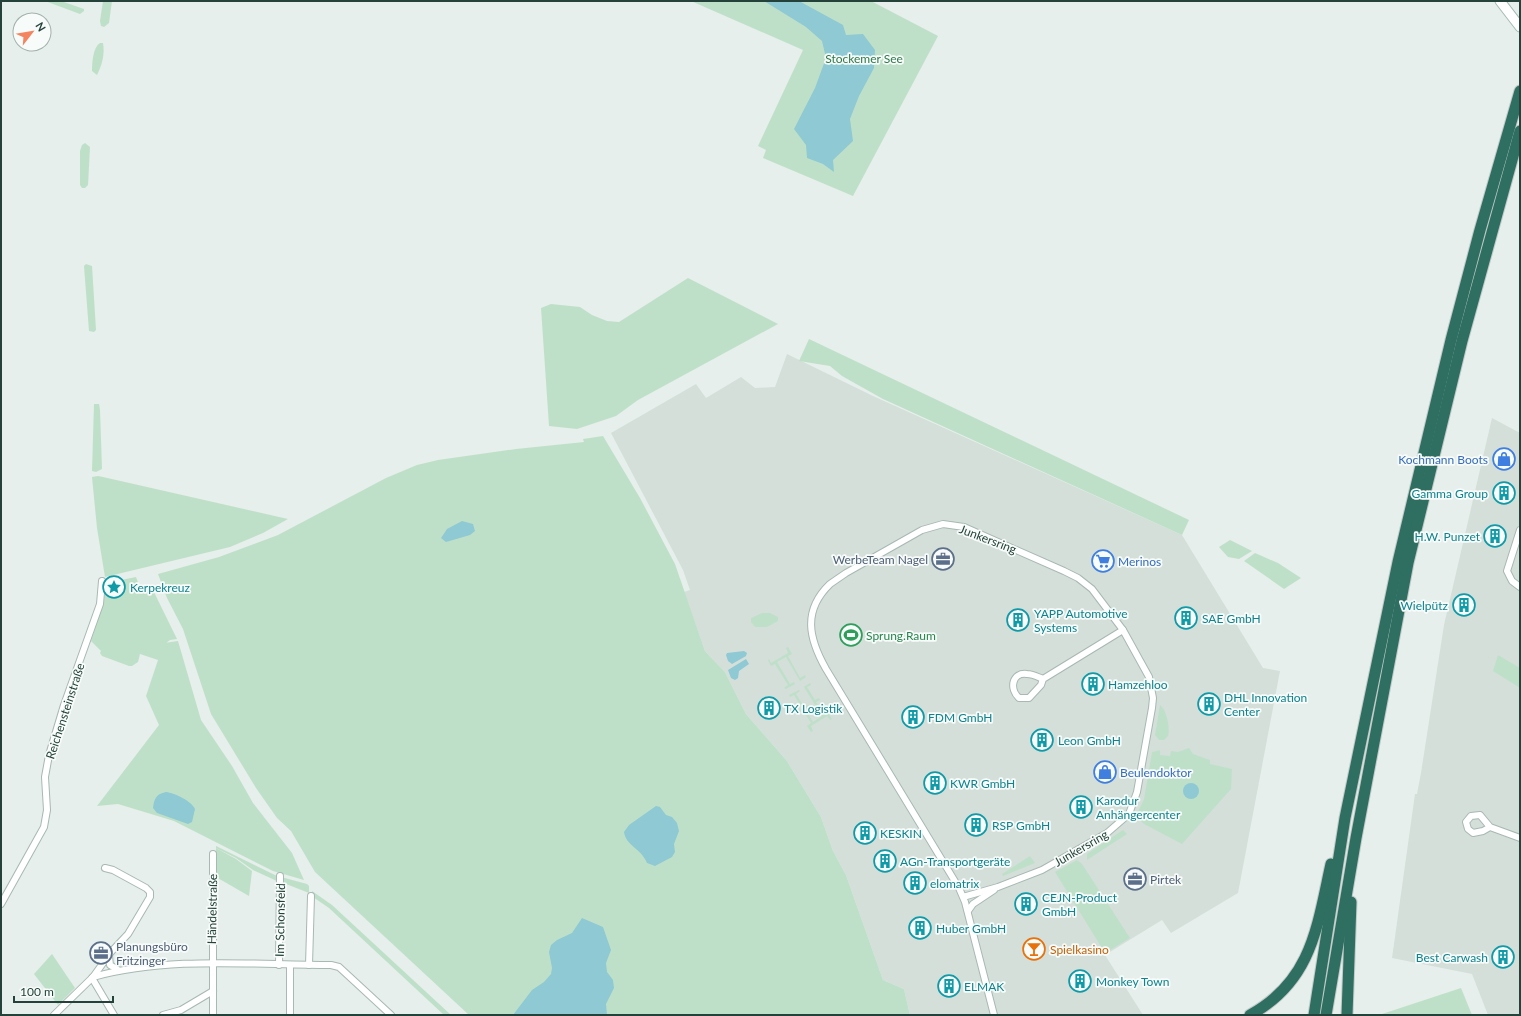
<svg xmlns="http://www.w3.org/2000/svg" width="1521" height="1016" viewBox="0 0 1521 1016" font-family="Lato,sans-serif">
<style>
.built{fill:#d4dfda}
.green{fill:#bfe0c8}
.water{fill:#8ec9d4}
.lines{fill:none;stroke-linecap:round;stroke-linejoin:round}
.minor-casing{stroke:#a8b8b2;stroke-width:8}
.secondary-casing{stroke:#a4bbb3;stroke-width:11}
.motorway-casing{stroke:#c2cac8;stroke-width:13}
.minor{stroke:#fff;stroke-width:6}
.secondary{stroke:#fff;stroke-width:9}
.motorway{stroke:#2f6f62;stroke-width:11}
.labels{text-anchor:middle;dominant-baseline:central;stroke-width:3.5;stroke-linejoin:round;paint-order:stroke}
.park-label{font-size:12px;fill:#2d7a4b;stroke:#f7fbf9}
.shop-label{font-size:12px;fill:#366cbe;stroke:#f7fbf9;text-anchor:start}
.culture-label{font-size:12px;fill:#0d838f;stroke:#f7fbf9;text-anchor:start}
.street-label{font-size:12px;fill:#24423a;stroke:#f7fbf9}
.service-label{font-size:12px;fill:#4e5e75;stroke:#f7fbf9;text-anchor:start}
.leisure-label{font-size:12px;fill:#27864d;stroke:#f7fbf9;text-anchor:start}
.food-label{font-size:12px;fill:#c56008;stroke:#f7fbf9;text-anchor:start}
</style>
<rect width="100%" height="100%" fill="#e6efeb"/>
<g class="built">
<path d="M787,354L873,396L1182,535L1263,668L1280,671L1238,893L1171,933L1162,920L1105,955L1143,1015H910L904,989L883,980L846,875L833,851L821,817L787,761L746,714L725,672L705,651L684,592L690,590L683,570L611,433L696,384L706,398L741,377L755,388L775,387Z"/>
<path d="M1492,418L1520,433V1015H1488L1472,974L1392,958L1415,794H1417L1421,773L1444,625Z"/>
</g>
<g class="green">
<path d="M45,1H61L84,9V11L80,14Z"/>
<path d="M103,1H112L109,23L104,27L101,26L100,21Z"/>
<path d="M691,1H871L938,36L853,196L763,158L766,150L758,146L803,50Z"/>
<path d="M100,43H103C105,54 102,65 97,75L92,71C92,63 93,47 100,43Z"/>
<path d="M85,143L90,147L88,185L85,188H82L80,185V151L82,145Z"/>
<path d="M86,264L92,266L96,330L94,332L89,331L84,266Z"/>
<path d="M688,278L778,324L638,400L616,416L577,429L549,426L541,308L551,304L580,307L592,315L607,321L619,322Z"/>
<path d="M809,339L1189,520L1182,535L883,399L842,376L830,366L799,361Z"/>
<path d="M94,404H99L100,410L102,469L96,472L92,471Z"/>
<path d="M603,436L640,498L675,564L705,651L725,672L746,714L787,761L821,817L833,851L846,875L883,980L904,989L910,1015H469L315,872L291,831L277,818L256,788L211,714L183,629L167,598L158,574L219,557L278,535L386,478L417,465L438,460L516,449L584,442L583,439Z"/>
<path d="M98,476L103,477L288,519L263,533L230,547L105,577L97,528L92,477Z"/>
<path d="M1230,540L1252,551L1239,559L1228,557L1219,547Z"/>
<path d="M1255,553L1278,563L1301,578L1284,589L1244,561Z"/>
<path d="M136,577L140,588L151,586L177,639L170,640L166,643L136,647L178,641L201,720L232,766L253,803L292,853L304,880L273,871L174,821L118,804L97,806L159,725L146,696L158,660L140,654L138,662L132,666H129L102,656L100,653L101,651L91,641L104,602L106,583Z"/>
<path d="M762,613H770L778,617V621L767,627H755L751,622V618Z"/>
<path d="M788,647L792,654L788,656L800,678L805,675L806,677L800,681L786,657L777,662L790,684L794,682L795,684L786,689L784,688L788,685L775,664L771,666L768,660L769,659L771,663L788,653L786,648Z"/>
<path d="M1498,655L1520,668V688L1493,671Z"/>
<path d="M810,683L811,685L807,687L815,700L819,698L820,700L816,702L824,715L828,713L832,719L830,720L827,716L811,726L813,731L811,732L807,726L811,723L803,710L799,712L802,708L794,695L790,697L789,695L799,690L800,691L796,694L804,707L808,705L809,706L805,709L813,722L822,716L804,687Z"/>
<path d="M1160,705C1167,710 1170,729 1168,736L1164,740H1159L1155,735Z"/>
<path d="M1189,748L1193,754L1210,760V764L1232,769L1231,789L1182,844L1144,824L1136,816L1144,799L1152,752L1160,750V755L1170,756L1171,751L1178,752Z"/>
<path d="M1123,830L1127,834L1087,860V854Z"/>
<path d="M216,846L279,877V882L253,870L236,858L216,848Z"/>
<path d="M216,848L236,859L252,871L249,896L216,877Z"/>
<path d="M1030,856L1035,863L1003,876L1002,874Z"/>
<path d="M1077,860L1082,864L1130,938L1105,953L1055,872Z"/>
<path d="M281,877L307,884L309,886V893L281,882Z"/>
<path d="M312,891L332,905L451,1015H444L329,908L313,897Z"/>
<path d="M52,954L75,988L58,1005L34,974Z"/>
<path d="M1461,988L1472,1015H1379Z"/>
</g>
<g class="water">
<path d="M764,1H799L843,25L846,35L863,34L875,50L874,68L859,96L850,119L853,141L833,160L834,172L823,164L807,158L806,145L794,129L815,88L826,58L822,41L806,27Z"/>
<path d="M462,521L473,524L475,531L470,535L446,542L441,538L447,529Z"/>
<path d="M744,651L747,653L746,656L732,664L728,661L726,655L727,653Z"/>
<path d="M746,659L749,664L739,671L738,678L735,680L731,678L728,670Z"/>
<circle cx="1191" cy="791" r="8"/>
<path d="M166,792C175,793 191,801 195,809L192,822L188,824L157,813L153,808C154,799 156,794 166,792Z"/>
<path d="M656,806L660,807L666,815L672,817L677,823L679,831L674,844L675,852L672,857L655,866L647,863C641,848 626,846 624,832L629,825Z"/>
<path d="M582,918L603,927L611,950L606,963L607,972L613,980L614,988L606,1004L607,1015H513L532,990L544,982L551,974L552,968L549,952L551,945L557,940L572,933Z"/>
</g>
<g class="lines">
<g class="minor-casing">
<g id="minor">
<path d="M1520,530L1507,571L1512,581L1520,587"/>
<path d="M1043,679C1038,677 1033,674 1027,674C1012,672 1009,689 1019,698H1029L1041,685L1043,679L1123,630"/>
<path d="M1490,827L1483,831L1473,833L1468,829L1466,822L1471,816L1480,815L1490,827L1520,838"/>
<path d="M213,854V1015"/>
<path d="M963,897L998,887L1042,870L1107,833L1129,814L1137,792L1152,708L1153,698L1149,677L1123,630L1092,589L1078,578L1064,571L964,527L943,524L922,530L846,573L830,584C802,611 809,639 826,669L959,888L965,902L994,1015"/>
<path d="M1,904L44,827L47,810L45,777L49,755L64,705L100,604L102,581"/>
<path d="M968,911L973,904L994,890"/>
<path d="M109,956L110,965L118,970"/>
<path d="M279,965L280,876"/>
<path d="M309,965L311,896"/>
<path d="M93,977C170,956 252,965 331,965L339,967L391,1015"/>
<path d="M92,978L114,1015"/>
<path d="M54,1015L93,977L111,952L128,934L150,897V892L146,888L113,870L105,868"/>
<path d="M163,1015L181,1010L213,991"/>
<path d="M290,1015V965"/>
</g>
</g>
<g class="secondary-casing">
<path id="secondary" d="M1500,1L1520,27"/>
</g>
<g class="motorway-casing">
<g id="motorway">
<path d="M1250,1015C1312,981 1317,927 1331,864"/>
<path d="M1314,1015L1345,818L1398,562L1451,340L1480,230L1520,91"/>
<path d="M1326,1015L1356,838L1408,563L1462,341L1520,131"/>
<path d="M1347,1015L1351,902"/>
</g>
</g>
<use href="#minor" class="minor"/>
<use href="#secondary" class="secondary"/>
<use href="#motorway" class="motorway"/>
</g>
<defs>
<g id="shop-ring" transform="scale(1.15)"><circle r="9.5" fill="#f7fbf9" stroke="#3f7fe0" stroke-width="1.5"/><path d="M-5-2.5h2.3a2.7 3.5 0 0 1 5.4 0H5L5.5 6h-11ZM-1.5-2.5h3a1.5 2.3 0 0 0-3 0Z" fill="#3f7fe0"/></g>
<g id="building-ring" transform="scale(1.15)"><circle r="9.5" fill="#f7fbf9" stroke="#0f9aa8" stroke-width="1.5"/><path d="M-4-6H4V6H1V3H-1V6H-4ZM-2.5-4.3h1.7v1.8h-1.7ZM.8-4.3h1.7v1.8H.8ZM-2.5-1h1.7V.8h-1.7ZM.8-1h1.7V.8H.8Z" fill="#0f9aa8"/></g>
<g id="office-ring" transform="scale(1.15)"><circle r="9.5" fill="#f7fbf9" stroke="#5c6f8a" stroke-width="1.5"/><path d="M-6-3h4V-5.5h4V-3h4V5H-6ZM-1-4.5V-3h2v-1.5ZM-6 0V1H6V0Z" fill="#5c6f8a"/></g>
<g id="supermarket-ring" transform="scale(1.15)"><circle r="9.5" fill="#f7fbf9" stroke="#3f7fe0" stroke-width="1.5"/><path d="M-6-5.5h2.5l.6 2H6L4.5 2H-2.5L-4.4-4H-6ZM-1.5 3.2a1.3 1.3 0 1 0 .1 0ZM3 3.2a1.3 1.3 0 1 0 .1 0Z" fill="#3f7fe0"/></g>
<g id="sight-ring" transform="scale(1.15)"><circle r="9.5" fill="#f7fbf9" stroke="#0f9aa8" stroke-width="1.5"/><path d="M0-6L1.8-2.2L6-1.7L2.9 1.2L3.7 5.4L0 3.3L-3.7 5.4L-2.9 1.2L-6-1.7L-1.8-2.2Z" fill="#0f9aa8"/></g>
<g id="stadium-ring" transform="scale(1.15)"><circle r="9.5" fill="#f7fbf9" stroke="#2e9e5b" stroke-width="1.5"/><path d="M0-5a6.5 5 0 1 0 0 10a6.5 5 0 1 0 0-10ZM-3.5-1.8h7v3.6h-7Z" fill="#2e9e5b"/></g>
<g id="bar-ring" transform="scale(1.15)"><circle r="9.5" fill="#f7fbf9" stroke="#e8710a" stroke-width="1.5"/><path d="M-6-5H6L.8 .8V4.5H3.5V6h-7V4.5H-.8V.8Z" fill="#e8710a"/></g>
</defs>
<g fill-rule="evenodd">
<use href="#shop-ring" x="1504" y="459"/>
<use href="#building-ring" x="1504" y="493"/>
<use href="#building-ring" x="1495" y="536"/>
<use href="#office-ring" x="943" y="559"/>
<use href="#supermarket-ring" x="1103" y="561"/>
<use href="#sight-ring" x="114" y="587"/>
<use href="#building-ring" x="1464" y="605"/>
<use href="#building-ring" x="1186" y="618"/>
<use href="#building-ring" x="1018" y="620"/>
<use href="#stadium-ring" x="851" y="635"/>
<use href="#building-ring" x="1093" y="684"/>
<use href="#building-ring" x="1209" y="704"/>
<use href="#building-ring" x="769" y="708"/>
<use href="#building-ring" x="913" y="717"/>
<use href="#building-ring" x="1042" y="740"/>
<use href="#shop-ring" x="1105" y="772"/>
<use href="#building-ring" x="935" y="783"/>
<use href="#building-ring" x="1081" y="807"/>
<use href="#building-ring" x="976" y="825"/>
<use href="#building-ring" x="865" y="833"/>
<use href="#building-ring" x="885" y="861"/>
<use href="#office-ring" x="1135" y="879"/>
<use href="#building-ring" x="915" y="883"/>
<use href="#building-ring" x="1026" y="904"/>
<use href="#building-ring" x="920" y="928"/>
<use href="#bar-ring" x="1034" y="949"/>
<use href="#office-ring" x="101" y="953"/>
<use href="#building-ring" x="1503" y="957"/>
<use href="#building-ring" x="1080" y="981"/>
<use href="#building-ring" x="949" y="986"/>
</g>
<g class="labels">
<g class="park-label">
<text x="864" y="58">Stockemer See</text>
</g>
<g class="shop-label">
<text x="1488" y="459" text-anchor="end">Kochmann Boots</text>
<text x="1118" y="561">Merinos</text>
<text x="1120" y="772">Beulendoktor</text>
</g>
<g class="culture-label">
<text x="1488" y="493" text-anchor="end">Gamma Group</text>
<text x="1480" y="536" text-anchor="end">H.W. Punzet</text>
<text x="130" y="587">Kerpekreuz</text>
<text x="1448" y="605" text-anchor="end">Wielpütz</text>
<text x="1034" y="613">YAPP Automotive<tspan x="1034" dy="14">Systems</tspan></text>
<text x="1202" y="618">SAE GmbH</text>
<text x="1108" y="684">Hamzehloo</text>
<text x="1224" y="697">DHL Innovation<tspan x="1224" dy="14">Center</tspan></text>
<text x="784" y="708">TX Logistik</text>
<text x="928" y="717">FDM GmbH</text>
<text x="1058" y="740">Leon GmbH</text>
<text x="950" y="783">KWR GmbH</text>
<text x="1096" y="800">Karodur<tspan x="1096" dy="14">Anhängercenter</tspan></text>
<text x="992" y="825">RSP GmbH</text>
<text x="880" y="833">KESKIN</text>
<text x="900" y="861">AGn-Transportgeräte</text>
<text x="930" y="883">elomatrix</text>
<text x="1042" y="897">CEJN-Product<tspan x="1042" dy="14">GmbH</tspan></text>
<text x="936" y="928">Huber GmbH</text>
<text x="1488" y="957" text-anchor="end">Best Carwash</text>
<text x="1096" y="981">Monkey Town</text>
<text x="964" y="986">ELMAK</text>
</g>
<g class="street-label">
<text transform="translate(988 539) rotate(21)">Junkersring</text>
<text transform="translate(65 711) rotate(-72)">Reichensteinstraße</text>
<text transform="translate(1081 848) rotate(-30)">Junkersring</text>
<text transform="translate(212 909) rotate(-89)">Händelstraße</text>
<text transform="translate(280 920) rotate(-89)">Im Schonsfeld</text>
</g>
<g class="service-label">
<text x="928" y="559" text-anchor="end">WerbeTeam Nagel</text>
<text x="1150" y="879">Pirtek</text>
<text x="116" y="946">Planungsbüro<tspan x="116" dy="14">Fritzinger</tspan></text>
</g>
<g class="leisure-label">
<text x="866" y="635">Sprung.Raum</text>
</g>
<g class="food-label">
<text x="1050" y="949">Spielkasino</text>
</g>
</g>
<rect width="1521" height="1016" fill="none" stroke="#24423a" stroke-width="4"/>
<g transform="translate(32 32) rotate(59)"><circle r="19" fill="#f7fbf9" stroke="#a3b1ad"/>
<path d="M0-3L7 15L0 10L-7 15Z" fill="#f4845f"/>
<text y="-6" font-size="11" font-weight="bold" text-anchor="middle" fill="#24423a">N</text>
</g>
<path d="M14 996v6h99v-6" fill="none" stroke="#24423a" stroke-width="2"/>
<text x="20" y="996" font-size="12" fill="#24423a" stroke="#f7fbf9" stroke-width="3" paint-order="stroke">100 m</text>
</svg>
